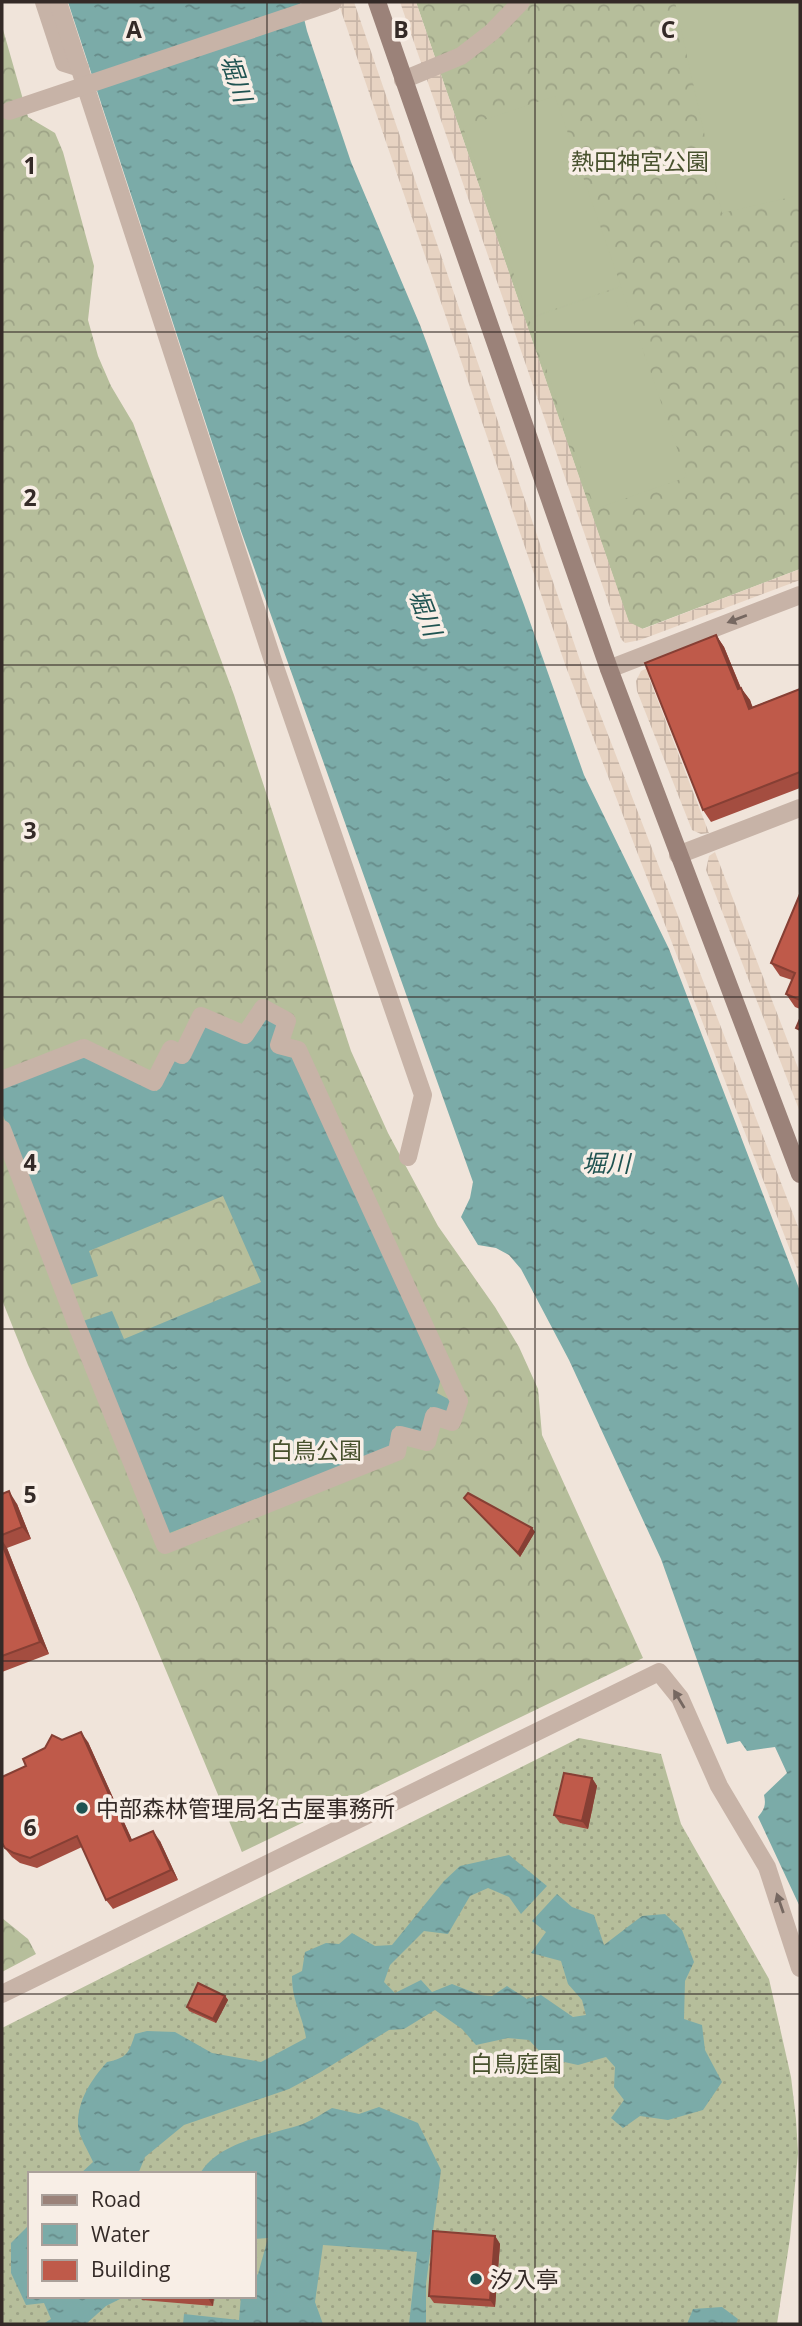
<svg xmlns="http://www.w3.org/2000/svg" width="802" height="2326" viewBox="0 0 802 2326" font-family="'Open Sans','Noto Sans JP',sans-serif">
<style>
.forest{fill:url(#forest-crowns)}
.garden{fill:url(#garden-dots);fill-rule:evenodd}
.pitch{fill:#b6be9b}
.plaza{fill:url(#plaza-grid)}
.water{fill:url(#water-ripples)}
.lines{fill:none;stroke-linecap:round;stroke-linejoin:round}
.street{stroke:#c7b3a7;stroke-width:18}
.secondary{stroke:#9b8279;stroke-width:18}
.street-bridge{stroke:#c7b3a7;stroke-width:18}
.wall{fill:#a44d40}
.shaded-wall{fill:#863f34}
.building{fill:#bf5a4a;stroke:#863f34;stroke-width:2}
.oneway{fill:#766861}
.grid{fill:none;stroke:#342a27;stroke-width:2;stroke-opacity:0.55}
.poi-dot{fill:#1f5351;stroke:#f8eee6;stroke-width:2.5}
.labels{text-anchor:middle;dominant-baseline:central;stroke-width:7;stroke-linejoin:round;paint-order:stroke}
.park-label{font-size:23px;fill:#47512d;stroke:#f8eee6}
.poi-label{font-size:23px;fill:#342a27;stroke:#f8eee6;text-anchor:start}
.water-label{font-size:24px;font-style:italic;fill:#1f5351;stroke:#f8eee6}
.grid-label{font-size:23px;text-anchor:middle;font-weight:bold;fill:#342a27;stroke:#f8eee6;stroke-width:7;stroke-linejoin:round;paint-order:stroke}
</style>
<defs>
<pattern id="forest-crowns" width="20" height="18" patternUnits="userSpaceOnUse" patternTransform="scale(1.75)"><rect width="20" height="18" fill="#b6be9b"/><path d="M2 6a3 3 0 1 1 6 0M12 15a3 3 0 1 1 6 0" fill="none" stroke="#9da386"/></pattern>
<pattern id="garden-dots" width="8" height="8" patternUnits="userSpaceOnUse" patternTransform="scale(1.75)"><rect width="8" height="8" fill="#b6be9b"/><path d="M2 2h.1M6 6h.1" fill="none" stroke="#9da386" stroke-width="1.8" stroke-linecap="round"/></pattern>
<pattern id="plaza-grid" width="8" height="8" patternUnits="userSpaceOnUse" patternTransform="scale(1.75)"><rect width="8" height="8" fill="#e7d3c2"/><path d="M0 4h8M4 0v8" fill="none" stroke="#c7b5a7"/></pattern>
<pattern id="water-ripples" width="26" height="14" patternUnits="userSpaceOnUse" patternTransform="scale(1.75)"><rect width="26" height="14" fill="#7baba8"/><path d="M2 4q2-2 4 0t4 0M15 11q2-2 4 0t4 0" fill="none" stroke="#668b89"/></pattern>
</defs>
<rect width="100%" height="100%" fill="#f0e4da"/>
<g class="forest">
<path d="M416,2H800V569L642,629L629,623Z"/>
<path d="M2,26L28,117L55,133L63,152L94,266L88,320L98,356L111,386L133,423L234,695L351,1051L388,1133L438,1226L495,1307L519,1347L538,1389L542,1435L643,1658L242,1852L136,1599L28,1365L2,1300Z"/>
<path d="M2,1918L28,1939L36,1954L2,1972Z"/>
</g>
<path class="garden" d="M579,1738L661,1754L681,1824L769,1979L791,2077L796,2119L798,2153L790,2238L777,2324H2V2028ZM30,2174H254V2296H30Z"/>
<g class="pitch">
<path d="M675,2H800V195L722,213Z"/>
<path d="M555,96L621,286L529,318L463,127Z"/>
<path d="M621,287L687,477L595,509L529,319Z"/>
</g>
<g class="plaza">
<path d="M338,2H354L585,675L800,1232V1276L566,667Z"/>
<path d="M400,2H416L629,622L643,629L800,569V580L640,640L625,643L621,639Z"/>
<path d="M654,665L649,678L709,833L701,834L692,830L637,691L636,681L641,671Z"/>
<path d="M715,852L800,1073V1112L706,870L709,856Z"/>
</g>
<g class="water">
<path d="M68,2H300L307,31L351,162L420,325L524,605L584,775L669,949L800,1291V1907L758,1817C765,1809 766,1804 764,1795L787,1773L775,1747L747,1751L740,1741L727,1744L661,1559L569,1360L521,1269L509,1255L496,1248L478,1245L461,1217L470,1198L473,1182L241,531Z"/>
<path d="M264,1015L282,1024L441,1378L437,1393L452,1401L448,1413L430,1407L423,1433L396,1426L389,1447L167,1534L83,1321L112,1311L124,1339L261,1282L223,1196L89,1251L98,1276L70,1285L2,1113V1086L82,1055L157,1091L173,1057L205,1023L246,1041Z"/>
<path d="M509,1855L547,1886L521,1914L509,1897L488,1888L470,1896L448,1934L424,1931L390,1965L384,1982L395,1993L421,1980L432,1992L452,1984L480,1995L492,1996L507,1986L527,1999L541,1995L573,2017L586,2015L582,2000L568,1984L561,1961L531,1953L546,1932L532,1921L557,1894L572,1907L594,1915L604,1945L642,1916L665,1914L682,1930L694,1962L685,1981L684,2019L702,2025L705,2050L722,2082L703,2110L668,2120L640,2116L623,2128L611,2118L624,2100L614,2087L615,2067L606,2057L578,2065L546,2058L529,2040L508,2038L476,2045L462,2029L435,2010L404,2029L389,2030L319,2073L289,2089L184,2125L145,2157L138,2174H80L93,2162C89,2152 79,2137 78,2126C77,2101 91,2080 107,2062C127,2058 129,2053 135,2034L147,2031L175,2032L212,2053L261,2062L306,2038C302,2013 292,2002 292,1976L302,1971L305,1952L326,1943L339,1944L352,1933L375,1946L392,1945L444,1881L460,1866Z"/>
<path d="M379,2107L418,2123L441,2170L426,2284V2324H409L417,2252L323,2245L315,2302L323,2324H183L184,2314L239,2320L241,2296H254V2277L258,2274L268,2238L254,2239V2174H200C218,2141 271,2135 303,2124C313,2120 323,2113 332,2108L359,2114Z"/>
<path d="M30,2224V2296H126L106,2306L86,2324H43L51,2319L44,2303L26,2305L11,2273V2243Z"/>
<path d="M722,2307L738,2319L736,2324H687L693,2309Z"/>
</g>
<g class="lines">
<g class="street">
<path d="M44,2L64,63L80,68"/>
<path d="M58,2L274,664L423,1095L408,1157"/>
<path d="M403,80L461,56L492,32L521,2"/>
<path d="M609,669L800,595"/>
<path d="M678,855L800,808"/>
<path d="M2,1080L84,1048L154,1082L171,1049L182,1055L201,1016L245,1035L263,1008L287,1021L279,1045L298,1050L459,1401L452,1422L434,1416L427,1442L400,1435L397,1452L165,1545L76,1323L2,1129"/>
<path d="M2,1994L659,1672L680,1698L719,1786L767,1867L800,1968"/>
</g>
<path class="secondary" d="M377,2L609,669L800,1174"/>
<path class="street-bridge" d="M9,111L333,2"/>
</g>
<g class="wall">
<path d="M716,635L724,647L741,688L750,700L752,707L800,689V788L711,822L703,810Z"/>
<path d="M800,894V1009L795,1007L786,994L792,980L780,976L771,963Z"/>
<path d="M2,1494L17,1504L31,1539L7,1548L49,1654L2,1672Z"/>
<path d="M464,1498L532,1528L535,1532L520,1557Z"/>
<path d="M62,1740L88,1742L132,1840L160,1841L178,1880L113,1909L106,1900L82,1847L37,1868L20,1863L12,1857L2,1845V1777L26,1766Z"/>
<path d="M592,1778L597,1786L588,1829L560,1823L554,1815Z"/>
<path d="M225,1996L228,2000L216,2023L189,2011L187,2007Z"/>
<path d="M495,2236L500,2244L495,2307L434,2303L429,2296Z"/>
<path d="M139,2296H214L213,2306L142,2300Z"/>
</g>
<g class="shaded-wall">
<path d="M716,635L724,647L746,701L738,689Z"/>
<path d="M741,688L750,700L758,721L749,709Z"/>
<path d="M9,1491L17,1504L31,1539L22,1527Z"/>
<path d="M532,1528L535,1532L520,1557L518,1553Z"/>
<path d="M2,1540L7,1548L49,1654L40,1642L2,1544Z"/>
<path d="M81,1732L88,1742L137,1851L130,1841Z"/>
<path d="M592,1778L597,1786L588,1829L582,1821Z"/>
<path d="M153,1831L160,1841L178,1880L171,1870Z"/>
<path d="M225,1996L228,2000L216,2023L213,2019Z"/>
<path d="M495,2236L500,2244L495,2307L490,2300Z"/>
<path d="M208,2296H214L213,2306L208,2298Z"/>
</g>
<g class="building">
<path d="M716,635L738,689L741,688L749,709L800,689V772L703,810L645,663Z"/>
<path d="M800,894V1000L786,994L795,973L771,963Z"/>
<path d="M800,1019V1030L796,1028Z"/>
<path d="M9,1491L22,1527L2,1535V1494Z"/>
<path d="M468,1493L532,1528L518,1553L464,1498Z"/>
<path d="M2,1544L40,1642L2,1656Z"/>
<path d="M81,1732L130,1841L153,1831L171,1870L106,1900L77,1836L30,1858L14,1853L5,1848L2,1843V1777L26,1766L23,1759L45,1748L52,1735L62,1740Z"/>
<path d="M564,1773L592,1778L582,1821L554,1815Z"/>
<path d="M198,1983L225,1996L213,2019L187,2007Z"/>
<path d="M433,2231L495,2236L490,2300L429,2296Z"/>
<path d="M180,2296H208V2298Z"/>
</g>
<defs><path id="oneway-solid" d="M-6-.8H1V-3.2L6.5 0L1 3.2V.8H-6Z" transform="scale(1.75)"/></defs>
<g class="oneway">
<use href="#oneway-solid" transform="translate(737 619) rotate(159)"/>
<use href="#oneway-solid" transform="translate(679 1699) rotate(-121)"/>
<use href="#oneway-solid" transform="translate(780 1903) rotate(-109)"/>
</g>
<path class="grid" d="M267,2V2324M535,2V2324M2,332H800M2,665H800M2,997H800M2,1329H800M2,1661H800M2,1994H800"/>
<g class="poi-dot">
<circle cx="82" cy="1808" r="7"/>
<circle cx="476" cy="2279" r="7"/>
</g>
<g class="labels">
<g class="park-label">
<text x="640" y="161">熱田神宮公園</text>
<text x="316" y="1450">白鳥公園</text>
<text x="516" y="2063">白鳥庭園</text>
</g>
<g class="poi-label">
<text x="96" y="1808">中部森林管理局名古屋事務所</text>
<text x="490" y="2279">汐入亭</text>
</g>
<g class="water-label">
<text transform="translate(237 78) rotate(71)">堀川</text>
<text transform="translate(426 612) rotate(69)">堀川</text>
<text x="606" y="1162">堀川</text>
</g>
</g>
<g class="grid-label">
<text x="134" y="38">A</text>
<text x="401" y="38">B</text>
<text x="668" y="38">C</text>
<text x="30" y="174">1</text>
<text x="30" y="506">2</text>
<text x="30" y="839">3</text>
<text x="30" y="1171">4</text>
<text x="30" y="1503">5</text>
<text x="30" y="1836">6</text>
</g>
<rect width="802" height="2326" fill="none" stroke="#342a27" stroke-width="7"/>
<rect x="28" y="2172" width="228" height="126" fill="#f8eee6" stroke="#aaa09a" stroke-width="2"/>
<rect x="42" y="2195" width="35" height="10" fill="#9b8279" stroke="#aaa09a" stroke-width="2"/>
<text x="91" y="2207" font-size="21" fill="#342a27">Road</text>
<rect x="42" y="2224" width="35" height="21" fill="url(#water-ripples)" stroke="#aaa09a" stroke-width="2"/>
<text x="91" y="2242" font-size="21" fill="#342a27">Water</text>
<rect x="42" y="2260" width="35" height="21" fill="#bf5a4a" stroke="#aaa09a" stroke-width="2"/>
<text x="91" y="2277" font-size="21" fill="#342a27">Building</text>
</svg>
